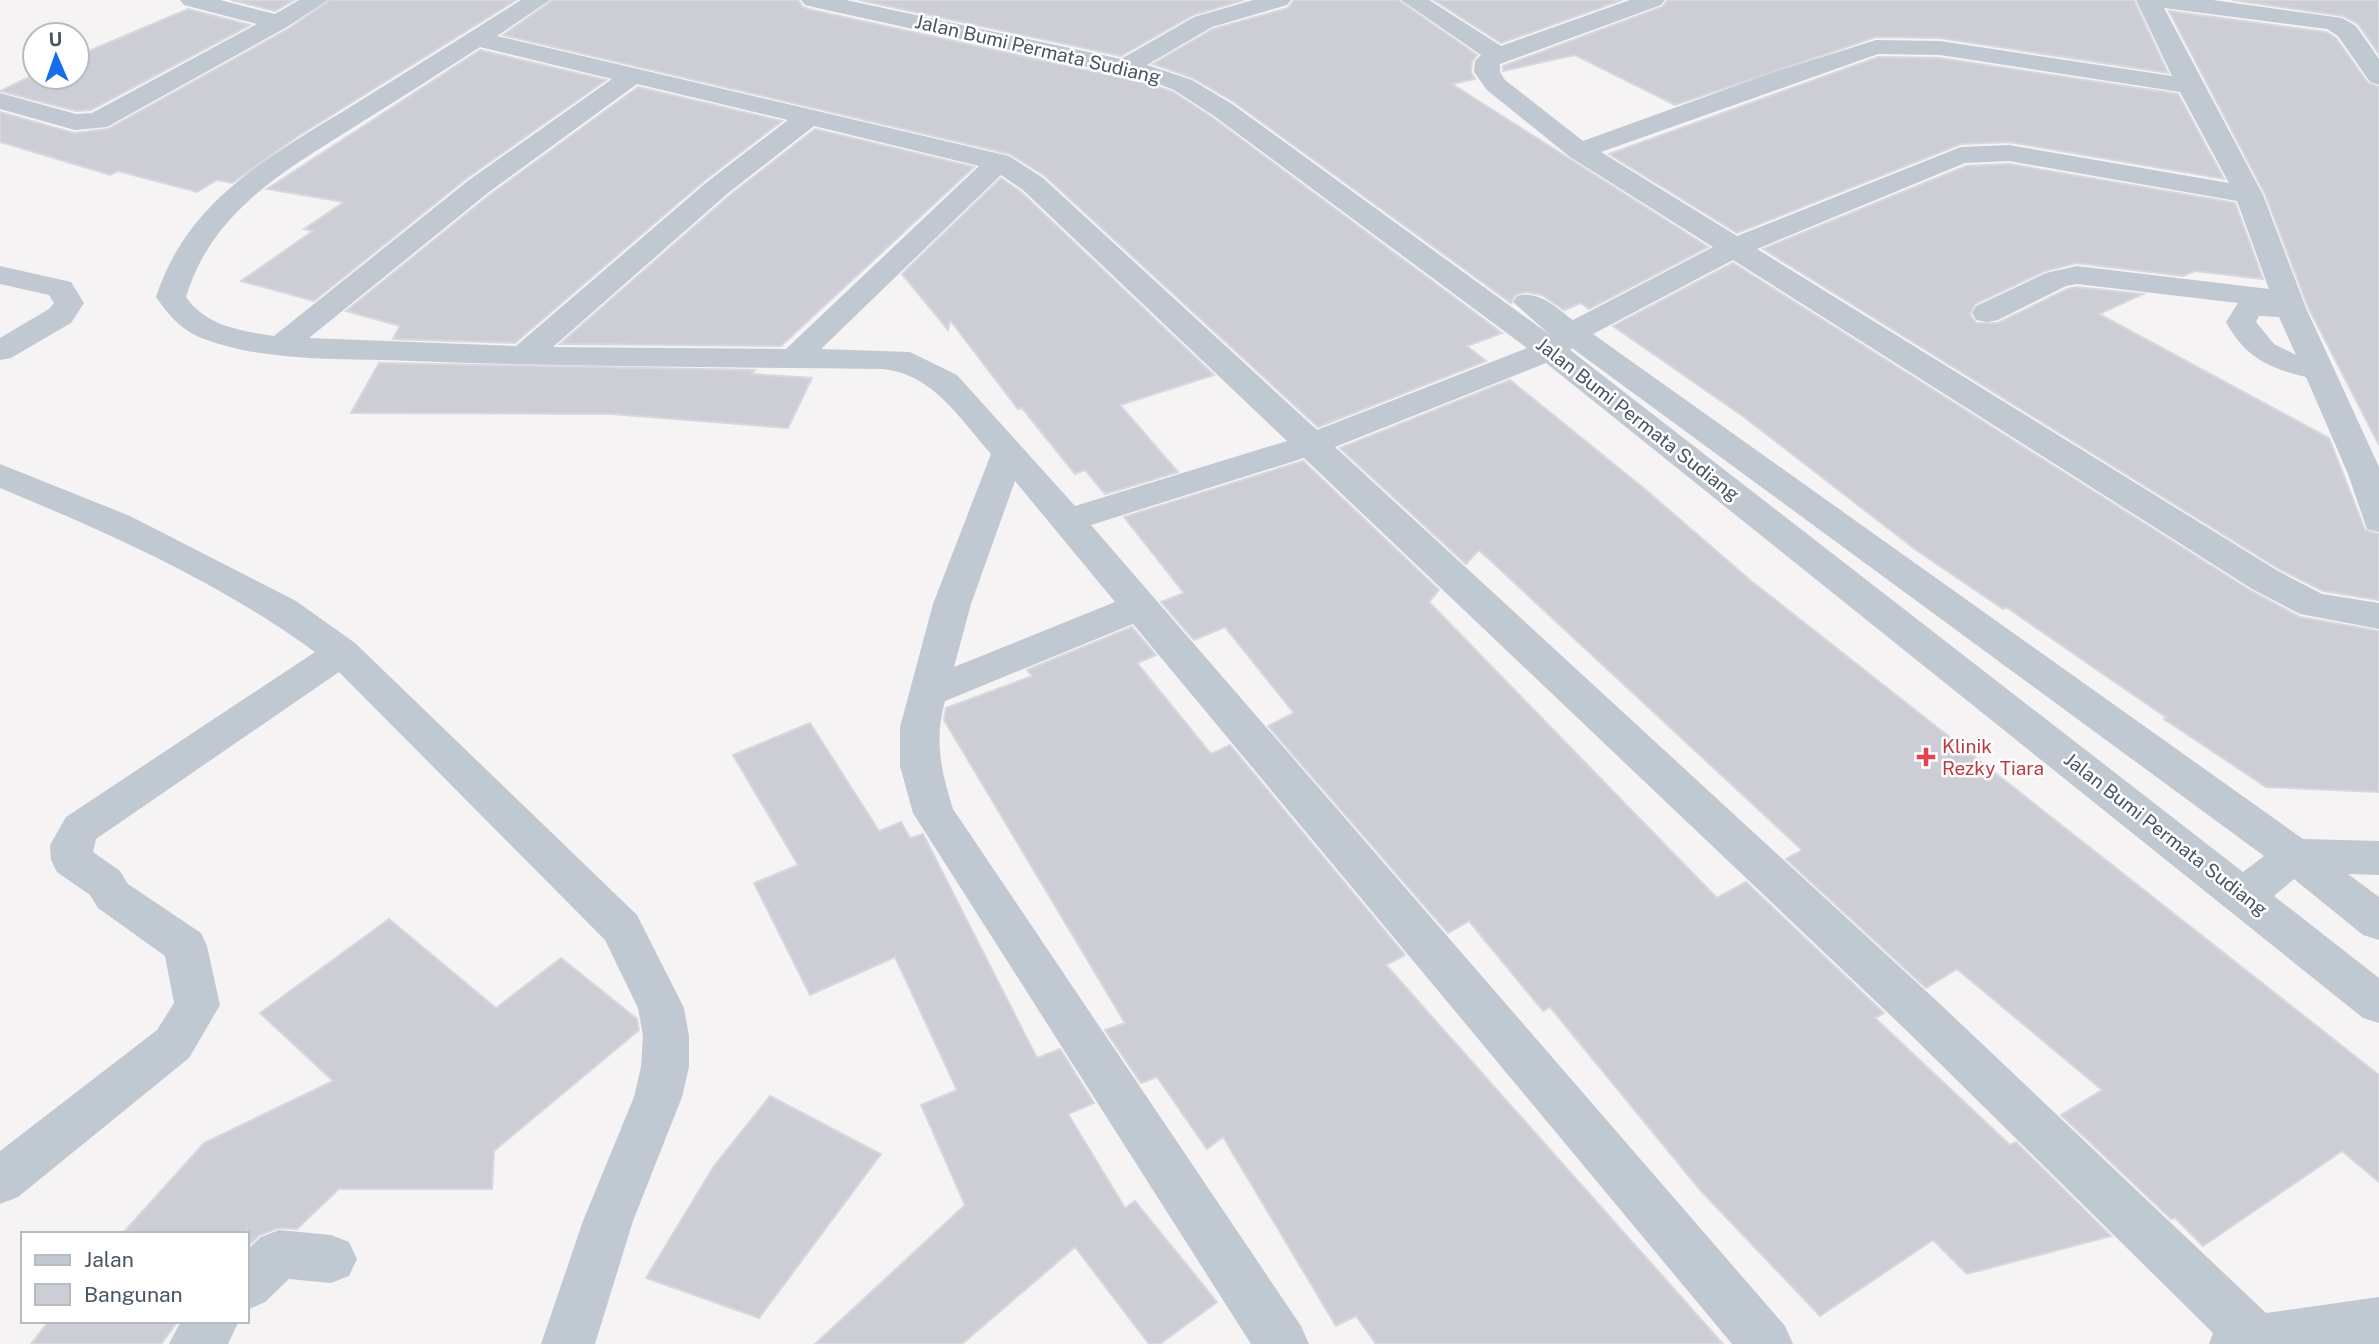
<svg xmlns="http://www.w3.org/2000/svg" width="2379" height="1344" viewBox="0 0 2379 1344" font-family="'Public Sans',sans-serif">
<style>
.building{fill:#cdced5;stroke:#d7d8de;stroke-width:2}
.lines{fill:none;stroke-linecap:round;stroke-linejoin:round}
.street{fill:#c0c9d2;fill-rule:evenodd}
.health-dot{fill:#e0444e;stroke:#fff;stroke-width:2.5}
.labels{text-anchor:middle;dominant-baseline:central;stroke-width:5;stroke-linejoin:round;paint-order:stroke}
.street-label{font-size:19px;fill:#495561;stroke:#fff}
.health-label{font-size:19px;fill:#be3a42;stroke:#fff;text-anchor:start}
</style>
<rect width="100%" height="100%" fill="#f5f3f3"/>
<g class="building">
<path d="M231,0H294L275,11Z"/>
<path d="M330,0H516L298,136L232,183L217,180L197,192L118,171L110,175L0,142V112L74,133L108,129L288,29Z"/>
<path d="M553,0H798L803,7L812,10L1150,84L1173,92L1213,118L1502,333L1467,346L1486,361L1318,427L1045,176L1010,154L503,35Z"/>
<path d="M859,0H1244L1193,15L1121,56Z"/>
<path d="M1294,0H1398L1477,55L1472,61L1471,72L1475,79L1452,84L1708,247L1589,309L1581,303L1564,310L1542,295L1526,292L1515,295L1511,303L1234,102L1193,78L1153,64L1213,29L1288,8Z"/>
<path d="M1434,0H1622L1501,43Z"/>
<path d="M1668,0H2134L2168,73L1940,38L1876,37L1675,105L1575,55L1503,71V66L1662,7Z"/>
<path d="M2232,0H2379V54L2358,24L2343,16Z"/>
<path d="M188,9L250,25L91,110L76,111L0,91L35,74V77H77V56Z"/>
<path d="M2169,11L2326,32L2336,38L2368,83L2379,87V445L2308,307L2265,194Z"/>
<path d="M480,50L606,80L467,178L314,301L241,281L313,231L304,229L344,202L267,189Z"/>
<path d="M1878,57L1940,58L2178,94L2224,179L2009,142L1961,144L1737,233L1609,154Z"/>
<path d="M638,87L782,121L705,180L515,343L393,339L400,326L346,311L491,194Z"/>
<path d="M815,129L974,167L781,346L560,344L729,196Z"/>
<path d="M2009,164L2235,203L2263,279L2195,271L2183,276L2076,263L2045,271L1975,304L1970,314L1976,323H1998L2067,289L2077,287L2143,294L2099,314L2329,438L2365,530L2379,534V600L2323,591L2279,569L1763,249L1966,166Z"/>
<path d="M1001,178L1021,192L1214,375L1120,405L1178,472L1105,494L1085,470L1075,474L1022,408L1018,409L950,320L948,330L902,274Z"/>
<path d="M1733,263L2251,591L2300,617L2379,631V792L2266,787L2164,719L2167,718L2006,607L2003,609L1916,550L1744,417L1613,326Z"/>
<path d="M379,363L755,370L751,374L812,378L788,428L611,414L351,413Z"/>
<path d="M1510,380L1646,490L1750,580L2379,1075V1182L2342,1151L2203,1246L2175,1218L2171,1219L2061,1115L2102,1090L1957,969L1926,988L1786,859L1802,850L1479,550L1466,564L1340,448Z"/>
<path d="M1303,461L1439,590L1429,602L1717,898L1746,882L1884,1013L1875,1018L2010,1145L2016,1142L2111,1236L1967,1274L1933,1240L1820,1316L1701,1191L1550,1007L1543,1011L1469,921L1448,933L1268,726L1294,713L1225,627L1194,640L1161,602L1184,593L1124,517Z"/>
<path d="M1132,627L1156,655L1137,663L1211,754L1230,745L1405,955L1386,965L1723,1344H1376L1356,1316L1336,1326L1223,1137L1207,1149L1157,1077L1141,1083L1105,1030L1125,1023L944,720L946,708L1032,676L1027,670Z"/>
<path d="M810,723L879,831L901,822L910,838L923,834L1037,1058L1060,1049L1094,1103L1068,1114L1125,1208L1135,1201L1217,1302L1160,1344H1149L1075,1247L962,1344H815L965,1205L921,1105L957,1090L895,957L810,995L754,883L798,865L733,755Z"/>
<path d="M389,919L496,1008L561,958L637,1019L639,1030L494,1151L492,1189H339L297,1229L278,1228L260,1235L247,1247V1231L245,1234H122L204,1143L333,1081L260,1013Z"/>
<path d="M770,1096L881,1154L759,1318L646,1278L714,1166Z"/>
<path d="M49,1321H178L161,1344H31Z"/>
</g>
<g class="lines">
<g class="street">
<path d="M180,0H220L275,14L299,0H328L287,27L107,127L75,130L0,109V93L76,114L92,113L257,24L184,5Z"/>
<path d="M521,0H550L497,36L1009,156L1043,178L1317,430L1527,348L1214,116L1174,90L1151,81L813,7L805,5L801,0H846L1121,59L1194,17L1253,0H1291L1287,5L1212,27L1147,65L1192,80L1232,104L1550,335L1513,302L1517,296C1540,290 1556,308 1573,320L1713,247L1570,157L1487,90L1474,72L1475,61L1481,55L1401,0H1429L1501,46L1630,0H1665L1661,5L1500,64V72L1505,80L1583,141L1771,73L1876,40L1940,41L2172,76L2136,0H2213L2342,18L2356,26L2379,59V85L2370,82L2338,36L2327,29L2164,8L2263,195L2306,308L2379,467V532L2367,529L2348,474L2306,377C2268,368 2245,357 2226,322L2238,303L2077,284L2066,286L1998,320L1987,322L1976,320L1972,313L1976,306L2046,273L2077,266L2269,289L2237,201L2009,161L1965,163L1757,249L2278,571L2322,594L2379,603V629L2300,614L2252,589L1733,260L1593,334L2303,839L2379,841V875L2348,874L2379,897V940L2363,935L2294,879L2274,896L2379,978V1023L2363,1018L1546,363L1335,447L1940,1004L2266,1313L2379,1297V1344H2209L2213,1333L1908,1032L1304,458L1091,525L1785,1326L1793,1344H1732L1133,624L945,701C934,740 941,771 953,809L1301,1326L1309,1344H1251L913,813L900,766V727L933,604L991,454C960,419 933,374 883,369C726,367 569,367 412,361C345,358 271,363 207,340C183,332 170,317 156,297C189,195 278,152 363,99C416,66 469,33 521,0ZM480,47L612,79L469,180L274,336C241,331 206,326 186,297C212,211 283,172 354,127C396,101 438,74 480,47ZM1878,54L1940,55L2180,92L2229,183L2009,145L1961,147L1737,236L1601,152ZM637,84L788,120L707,182L516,346L309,338L489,192ZM814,126L979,166L786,349L553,347L727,194ZM1001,175L1023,190L1287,441L1075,506L957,375L910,352L821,349ZM2259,316L2279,317L2296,355L2274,344L2256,322ZM1572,348L2264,856L2243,872L1570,350ZM1015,481L1115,602L954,667L971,604Z"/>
<path d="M0,266L71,282L84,303L71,323L11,358L0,360V338L49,309L54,303L49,295L0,284Z"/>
<path d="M0,464L130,516L296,601L355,643L637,915L684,1008L689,1036V1067L682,1097L633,1221L595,1344H541L583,1221L634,1097L641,1067L643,1036L638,1008L605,940L339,672L96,839L93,852L120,871L128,884L201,933L207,946L220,1005L189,1058L18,1197L0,1204V1151L157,1030L174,1003L165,956L98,908L90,895L57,872L51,860L50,845L66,817L315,652C219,582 109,533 0,488Z"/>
<path d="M279,1230L331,1235L349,1242L357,1259L349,1276L331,1283L289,1279L265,1302L247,1310V1250L261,1237Z"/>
<path d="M181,1321H239L228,1344H169Z"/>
</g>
</g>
<path class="health-dot" d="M1922.5 746.5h7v7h7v7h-7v7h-7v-7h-7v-7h7z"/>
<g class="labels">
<g class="street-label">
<text transform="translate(1038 49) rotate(13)">Jalan Bumi Permata Sudiang</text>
<text transform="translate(1638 419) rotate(38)">Jalan Bumi Permata Sudiang</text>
<text transform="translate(2166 834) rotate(38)">Jalan Bumi Permata Sudiang</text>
</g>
<g class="health-label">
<text x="1942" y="746">Klinik<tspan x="1942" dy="22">Rezky Tiara</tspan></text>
</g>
</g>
<rect x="21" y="1232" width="228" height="91" fill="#ffffff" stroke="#b6bbc0" stroke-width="2"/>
<rect x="35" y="1255" width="35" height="10" fill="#c0c9d2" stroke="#b6bbc0" stroke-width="2"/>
<text x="84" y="1267" font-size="21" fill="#495561">Jalan</text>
<rect x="35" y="1284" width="35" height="21" fill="#cdced5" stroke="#b6bbc0" stroke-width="2"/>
<text x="84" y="1302" font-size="21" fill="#495561">Bangunan</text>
<g transform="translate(56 56) rotate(358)"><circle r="33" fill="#ffffff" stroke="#b6bbc0" stroke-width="2"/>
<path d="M0-5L12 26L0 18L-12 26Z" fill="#166ceb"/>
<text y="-10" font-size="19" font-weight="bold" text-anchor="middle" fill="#495561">U</text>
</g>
</svg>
